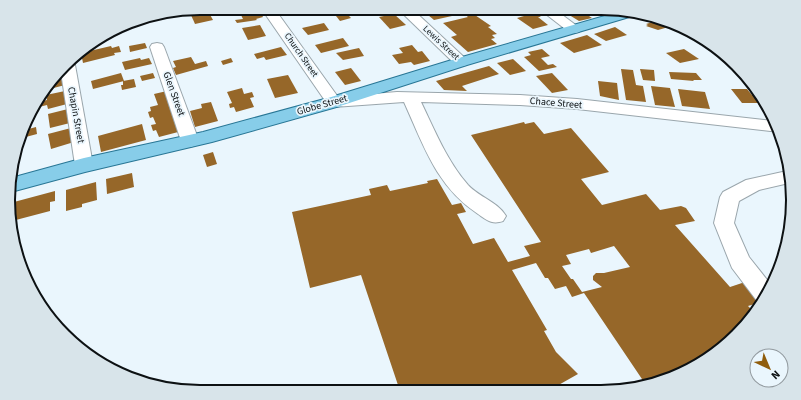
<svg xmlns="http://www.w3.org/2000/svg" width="801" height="400" viewBox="0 0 801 400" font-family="'Source Sans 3',sans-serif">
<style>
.building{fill:#966729;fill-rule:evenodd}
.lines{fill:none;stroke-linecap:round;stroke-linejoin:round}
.minor-casing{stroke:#9aa6ac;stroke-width:2}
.major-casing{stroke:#287695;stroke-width:2}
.minor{fill:#fff;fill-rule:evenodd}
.major{fill:#87cde9;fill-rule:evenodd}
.labels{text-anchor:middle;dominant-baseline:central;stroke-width:3.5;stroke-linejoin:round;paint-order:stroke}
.far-street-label{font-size:9px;fill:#0d1113;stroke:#eaf6fd}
.street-label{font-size:10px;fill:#0d1113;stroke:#eaf6fd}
.rim{fill:none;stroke:#0d1113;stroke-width:2}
</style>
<rect width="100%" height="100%" fill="#eaf6fd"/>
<g class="building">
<path d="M316,8H333L337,12L323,16Z"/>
<path d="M368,8H387L389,10L373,13Z"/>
<path d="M513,8H535L541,12L535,13L541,17H538L548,25L533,29L517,18L524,16Z"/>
<path d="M565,8H577L592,18L579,21L566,13L563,14L558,10Z"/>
<path d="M444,9L452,16L434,20L428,15Z"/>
<path d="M208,11L213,20L195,24L191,15Z"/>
<path d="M260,11L263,17L256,19L257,20L237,23L235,20L243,19L240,13L244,12L245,14Z"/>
<path d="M469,11L491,26L488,27L497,34L492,35L495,38L491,39L497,44L468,52L451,37L457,35L443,23L468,17L462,12Z"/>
<path d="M347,14L351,18L340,21L336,16Z"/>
<path d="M394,14L406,25L390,29L379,17Z"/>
<path d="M137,19L139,23L132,25L133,27H122Z"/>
<path d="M659,20L665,22L672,26L658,30L646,26L648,25L646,24Z"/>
<path d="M324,23L329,30L308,35L302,28Z"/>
<path d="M260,25L266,36L248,40L242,28Z"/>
<path d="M615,27L627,35L606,41L594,34Z"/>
<path d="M587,35L602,45L574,53L560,43Z"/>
<path d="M343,38L349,46L321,53L315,45Z"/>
<path d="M99,39L101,45L85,49L84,47Z"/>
<path d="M145,43L147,48L130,52L129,46Z"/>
<path d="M412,45L418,52L422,51L430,61L414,65L411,62L399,64L392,55L403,53L399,48Z"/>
<path d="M111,46L112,48L119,46L121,52L114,53L115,55L83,63L81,53Z"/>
<path d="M281,47L287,55L266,60L264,57L257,59L254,54Z"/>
<path d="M359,48L364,56L343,60L336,53Z"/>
<path d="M542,49L550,56L541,58L548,65L553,64L557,67L539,71L524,57L531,55L528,52Z"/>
<path d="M684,49L699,59L680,63L666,53Z"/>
<path d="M191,57L195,64L206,61L208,66L176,75L173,68L176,67L173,61Z"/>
<path d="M140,58L141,60L149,58L152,64L125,70L122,62Z"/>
<path d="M231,58L233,62L223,65L221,61Z"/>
<path d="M513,59L526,71L510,75L497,63Z"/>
<path d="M489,66L499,74L462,86L467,91L444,90L436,81Z"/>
<path d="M351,68L361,81L345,85L335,72Z"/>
<path d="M621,69L633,70L636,85L643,86L646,102L626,100Z"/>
<path d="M640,69L654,70L655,81L643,80Z"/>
<path d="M669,72L696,73L702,80H693L694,81L671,79Z"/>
<path d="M121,73L124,81L93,89L91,81Z"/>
<path d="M153,73L155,78L142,81L140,76Z"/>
<path d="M552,73L568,90L552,93L536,76Z"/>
<path d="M62,75L65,85L46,90V88L56,76Z"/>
<path d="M288,75L298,93L275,98L267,79Z"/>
<path d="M134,79L136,87L122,90L121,85H123V81Z"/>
<path d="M598,81L617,83L619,100L600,96Z"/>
<path d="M651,86L670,88L675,107L655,105Z"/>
<path d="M242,88L244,94L252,92L254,97L250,98L254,107L236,112L234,107L230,108L229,104L232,103L227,92Z"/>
<path d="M678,89L705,92L710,109L682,106Z"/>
<path d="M731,89H747L752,95H758L765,107H760L758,103H742Z"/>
<path d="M65,91L67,104L48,109L47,105L39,107L38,102L47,100L46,95Z"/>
<path d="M167,91L182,131L159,137L156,130L153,131L151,125L156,124L153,117L150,118L148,112L151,111L150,107L158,105L154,94Z"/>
<path d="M211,102L218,121L195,127L190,111L202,108L201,104Z"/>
<path d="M68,109L70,123L50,128L48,114Z"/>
<path d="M524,122L525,124L534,122L544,134L571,128L609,172L581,179L602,205L646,194L660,210L681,206L686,208L695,221L675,225L730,287L745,282L761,299L758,303L748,306L752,310L718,352L675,377L646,385L584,293L572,297L566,286L555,289L548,278H545L536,263L512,270L547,330L544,331L556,352L578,374L555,387L558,391H400L361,275L310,288L292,212L371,195L369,189L387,185L390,191L428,183L427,181L437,179L452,205L461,203L466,212L457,214L473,244L494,238L508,262L530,256L524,246L541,242L471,135ZM614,246L630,267L604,273H596L593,276V280L602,287L582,292L573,279H571L562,266L571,264L566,255L589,249L591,253Z"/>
<path d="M142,124L146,140L101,152L98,136Z"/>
<path d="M36,127L37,134L22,138L25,130Z"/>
<path d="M71,128L74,142L51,149L48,134Z"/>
<path d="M213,152L217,164L207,167L203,155Z"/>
<path d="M132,173L134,187L107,194L106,179Z"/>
<path d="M96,182L97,200L82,204V207L66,211V190Z"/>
<path d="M55,191V201L50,202V211L12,221L14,202Z"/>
</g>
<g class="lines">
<g class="minor-casing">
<g id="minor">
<path d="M261,8H274L338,97L397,92L520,95L577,99L773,121L779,132L577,109L520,105L421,102C435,131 447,161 468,185C479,197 498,202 506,216L503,221C492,225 487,220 478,214C436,186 424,146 404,102L334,107L328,105Z"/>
<path d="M397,8H411L466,59L468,62L466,65L461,66L456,65Z"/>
<path d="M538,8H553L581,29L579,32L574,33L569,32Z"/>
<path d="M157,43L162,44L164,47L199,141L196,145L190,147L184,145L181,141L150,47L152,44Z"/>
<path d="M70,61L75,65L93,165L91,169L84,171L77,169L75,165L61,72Z"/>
<path d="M787,171L789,183L759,190L739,201L734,223L749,257L772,286L759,302L757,301L732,268L714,223L720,197L723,192L746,180Z"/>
</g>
</g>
<g class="major-casing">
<path id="major" d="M622,11L636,15L467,65L340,106L212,142L85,172L11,192V178L84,158L203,132L328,98L455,59Z"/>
</g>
<use href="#minor" class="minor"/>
<use href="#major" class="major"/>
</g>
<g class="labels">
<g class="far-street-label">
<text transform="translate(441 43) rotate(43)">Lewis Street</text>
<text transform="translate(301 55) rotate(55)">Church Street</text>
</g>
<g class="street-label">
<text transform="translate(174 94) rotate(70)">Glen Street</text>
<text transform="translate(556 103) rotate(5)">Chace Street</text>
<text transform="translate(322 105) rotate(-16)">Globe Street</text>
<text transform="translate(76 115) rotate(80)">Chapin Street</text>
</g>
</g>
<path d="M0 0H801V400H0ZM200 15H601A185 185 0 0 1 786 200V200A185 185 0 0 1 601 385H200A185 185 0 0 1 15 200V200A185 185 0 0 1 200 15Z" fill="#d8e4ea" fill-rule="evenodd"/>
<path class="rim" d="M200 15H601A185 185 0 0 1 786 200V200A185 185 0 0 1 601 385H200A185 185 0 0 1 15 200V200A185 185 0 0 1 200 15Z"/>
<g transform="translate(769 368) rotate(136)"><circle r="19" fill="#eaf6fd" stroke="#929a9f"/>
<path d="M0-3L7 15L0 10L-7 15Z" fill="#905d0c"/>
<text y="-6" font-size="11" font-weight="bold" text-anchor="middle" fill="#0d1113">N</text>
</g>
</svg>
